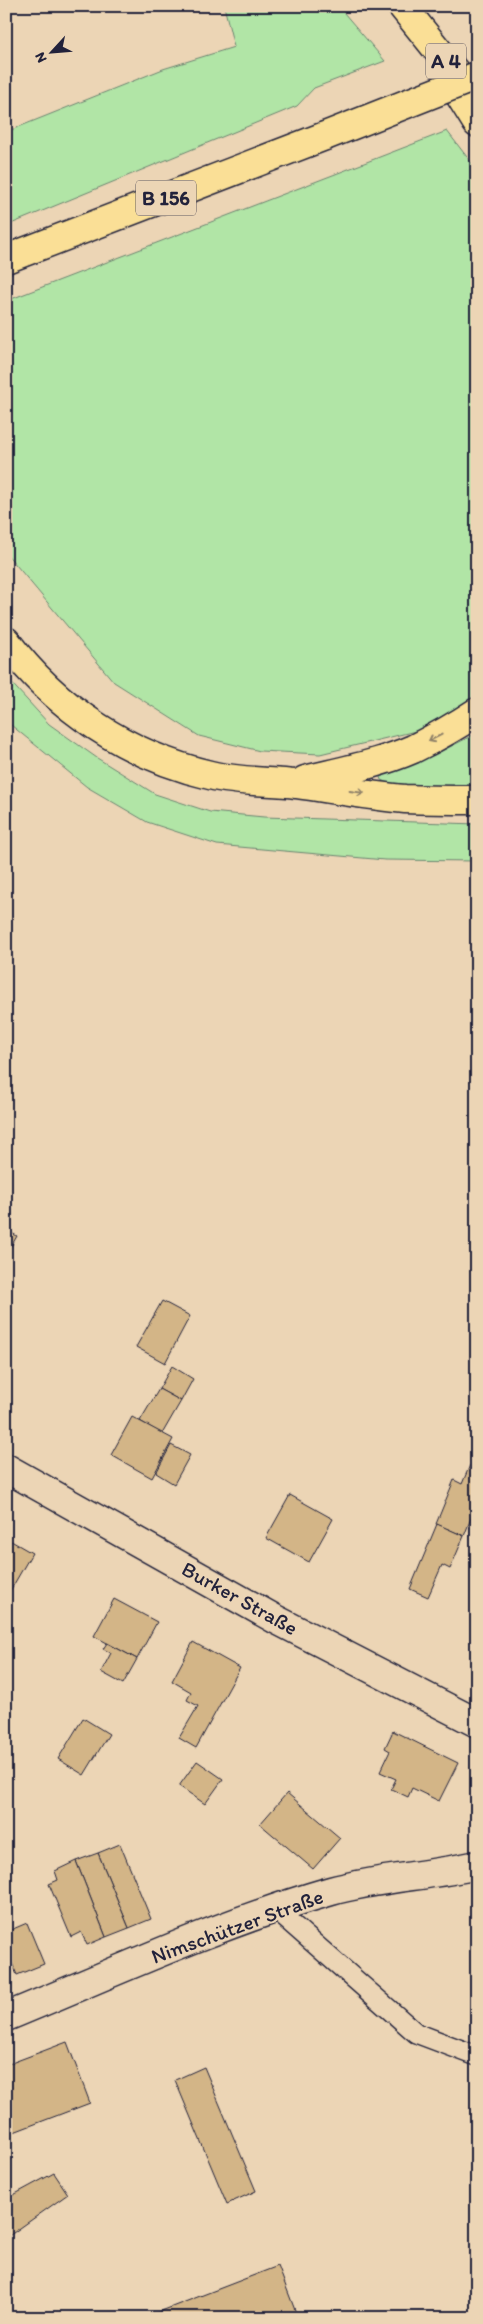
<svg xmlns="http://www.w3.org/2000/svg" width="483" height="2324" viewBox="0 0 483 2324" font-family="Itim,sans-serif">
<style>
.green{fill:#b1e5a6;stroke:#6a8470}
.building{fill:#d3b587;stroke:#22223b}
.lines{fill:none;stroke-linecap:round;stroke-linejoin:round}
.lane-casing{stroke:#22223b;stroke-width:22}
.street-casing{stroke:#22223b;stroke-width:31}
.secondary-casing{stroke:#22223b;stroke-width:31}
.primary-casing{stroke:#22223b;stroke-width:31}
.highway-casing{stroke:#22223b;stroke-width:31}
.lane{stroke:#ecd5b5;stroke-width:19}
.street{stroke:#ecd5b5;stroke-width:28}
.secondary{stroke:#ecd5b5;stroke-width:28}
.primary{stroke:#fadf96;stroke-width:28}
.highway{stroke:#fadf96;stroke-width:28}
.primary-bridge-casing{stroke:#22223b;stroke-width:31;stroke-linecap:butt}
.primary-bridge{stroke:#fadf96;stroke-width:28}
.oneway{stroke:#8e8068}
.labels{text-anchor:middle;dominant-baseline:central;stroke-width:4;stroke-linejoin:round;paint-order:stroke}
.shield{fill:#ecd5b5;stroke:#5f5860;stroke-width:1}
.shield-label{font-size:20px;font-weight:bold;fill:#22223b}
.street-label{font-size:21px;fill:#22223b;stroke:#ecd5b5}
</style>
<rect width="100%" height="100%" fill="#ecd5b5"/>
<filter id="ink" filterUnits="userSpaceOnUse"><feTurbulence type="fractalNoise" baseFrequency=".02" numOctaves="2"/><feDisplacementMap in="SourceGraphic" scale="10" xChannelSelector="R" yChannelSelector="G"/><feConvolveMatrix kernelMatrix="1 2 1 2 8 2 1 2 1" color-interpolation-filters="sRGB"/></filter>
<g filter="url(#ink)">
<g class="green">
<path d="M224,6H338L385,61L314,88L297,106L6,226V132L163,69L234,47Z"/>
<path d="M447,131L477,170V699L424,729L320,754L260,751L199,736L114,682L6,553V301Z"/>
<path d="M6,677L49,724L97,758L155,794L210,812L264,817L477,824V861L385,860L217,845L147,822L87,787L6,721Z"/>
<path d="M477,733V789L400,788L381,780L379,774L434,755Z"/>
</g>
<g class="building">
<path d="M6,1230L17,1236L6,1255Z"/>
<path d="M162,1301L190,1316L165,1363L136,1347Z"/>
<path d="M172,1366L193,1379L181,1401L159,1389Z"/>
<path d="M159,1389L181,1401L162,1434L140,1421Z"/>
<path d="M132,1417L173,1439L152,1478L111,1455Z"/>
<path d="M171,1445L190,1455L174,1484L156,1473Z"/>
<path d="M470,1465L477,1468V1503L464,1536L436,1524L454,1480L462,1484Z"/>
<path d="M290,1495L333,1519L309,1562L266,1538Z"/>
<path d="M437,1524L464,1536L450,1569L442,1565L428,1597L410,1589Z"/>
<path d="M6,1538L32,1553L6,1598Z"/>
<path d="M114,1599L157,1622L137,1659L94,1636Z"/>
<path d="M193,1642L240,1668L196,1748L179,1738L198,1706L187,1700L191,1692L172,1681Z"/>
<path d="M107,1643L137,1659L123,1684L101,1672L111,1653L103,1649Z"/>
<path d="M83,1718L109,1734L84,1775L58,1759Z"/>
<path d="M393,1731L458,1763L439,1801L412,1788L408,1797L391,1789L396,1779L380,1772L390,1751L385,1748Z"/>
<path d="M197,1761L223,1779L205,1804L179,1786Z"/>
<path d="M287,1793L340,1838L313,1869L260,1824Z"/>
<path d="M120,1844L151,1919L129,1928L98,1853Z"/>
<path d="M98,1853L129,1928L106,1937L76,1861Z"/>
<path d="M76,1861L106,1937L87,1945L81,1932L71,1937L49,1884L58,1880L55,1871Z"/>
<path d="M27,1923L44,1964L17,1975L6,1949V1932Z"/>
<path d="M67,2042L90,2103L6,2135V2065Z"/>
<path d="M204,2067L256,2191L227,2204L175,2080Z"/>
<path d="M54,2173L68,2194L6,2238V2199Z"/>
<path d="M278,2266L298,2318H152L151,2315Z"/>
</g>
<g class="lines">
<g class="lane-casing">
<path id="lane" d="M276,1910L416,2033L477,2056"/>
</g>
<g class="street-casing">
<path id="street" d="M6,2017C113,1973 220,1923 331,1891C379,1878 429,1876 477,1865"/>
</g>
<g class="secondary-casing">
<path id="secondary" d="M6,1468L275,1619L477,1723"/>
</g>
<g class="primary-casing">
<path id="primary" d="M6,259L325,136"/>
</g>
<g class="highway-casing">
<g id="highway">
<path d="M402,6L477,99"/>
<path d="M454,86L477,123"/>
<path d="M6,641C56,708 128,756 210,775C239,782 267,781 296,784C332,789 369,796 405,799C429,800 453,800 477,800"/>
<path d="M305,780C341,771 379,764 413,749C435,738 456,726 477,712"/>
</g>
</g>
<use href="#lane" class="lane"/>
<use href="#street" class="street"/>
<use href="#secondary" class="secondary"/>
<use href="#primary" class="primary"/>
<use href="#highway" class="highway"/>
<g class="primary-bridge-casing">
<path id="primary-bridge" d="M325,136L477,76"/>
</g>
<use href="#primary-bridge" class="primary-bridge"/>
</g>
<defs><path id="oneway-shaft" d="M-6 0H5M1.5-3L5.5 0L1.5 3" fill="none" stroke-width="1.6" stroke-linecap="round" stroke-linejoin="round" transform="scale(1.25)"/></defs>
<g class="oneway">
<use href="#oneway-shaft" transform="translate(435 738) rotate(153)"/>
<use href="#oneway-shaft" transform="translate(357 792) rotate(8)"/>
</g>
</g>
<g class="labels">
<g class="shield">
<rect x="426" y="43.5" width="40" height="35" rx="4"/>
<rect x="136" y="180.5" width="60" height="35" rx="4"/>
</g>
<g class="shield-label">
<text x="446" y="61">A 4</text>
<text x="166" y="198">B 156</text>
</g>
<g class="street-label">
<text transform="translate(240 1598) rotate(29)">Burker Straße</text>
<text transform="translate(237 1926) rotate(-20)">Nimschützer Straße</text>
</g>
</g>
<rect width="483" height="2324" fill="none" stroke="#ecd5b5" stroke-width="25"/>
<rect x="12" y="12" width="458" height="2299" fill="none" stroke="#22223b" stroke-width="2" filter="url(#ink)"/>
<g transform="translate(52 52) rotate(244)" stroke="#ecd5b5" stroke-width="4" paint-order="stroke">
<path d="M0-4L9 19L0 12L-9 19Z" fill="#22223b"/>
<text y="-8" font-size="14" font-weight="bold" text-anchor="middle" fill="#22223b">N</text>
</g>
</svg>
